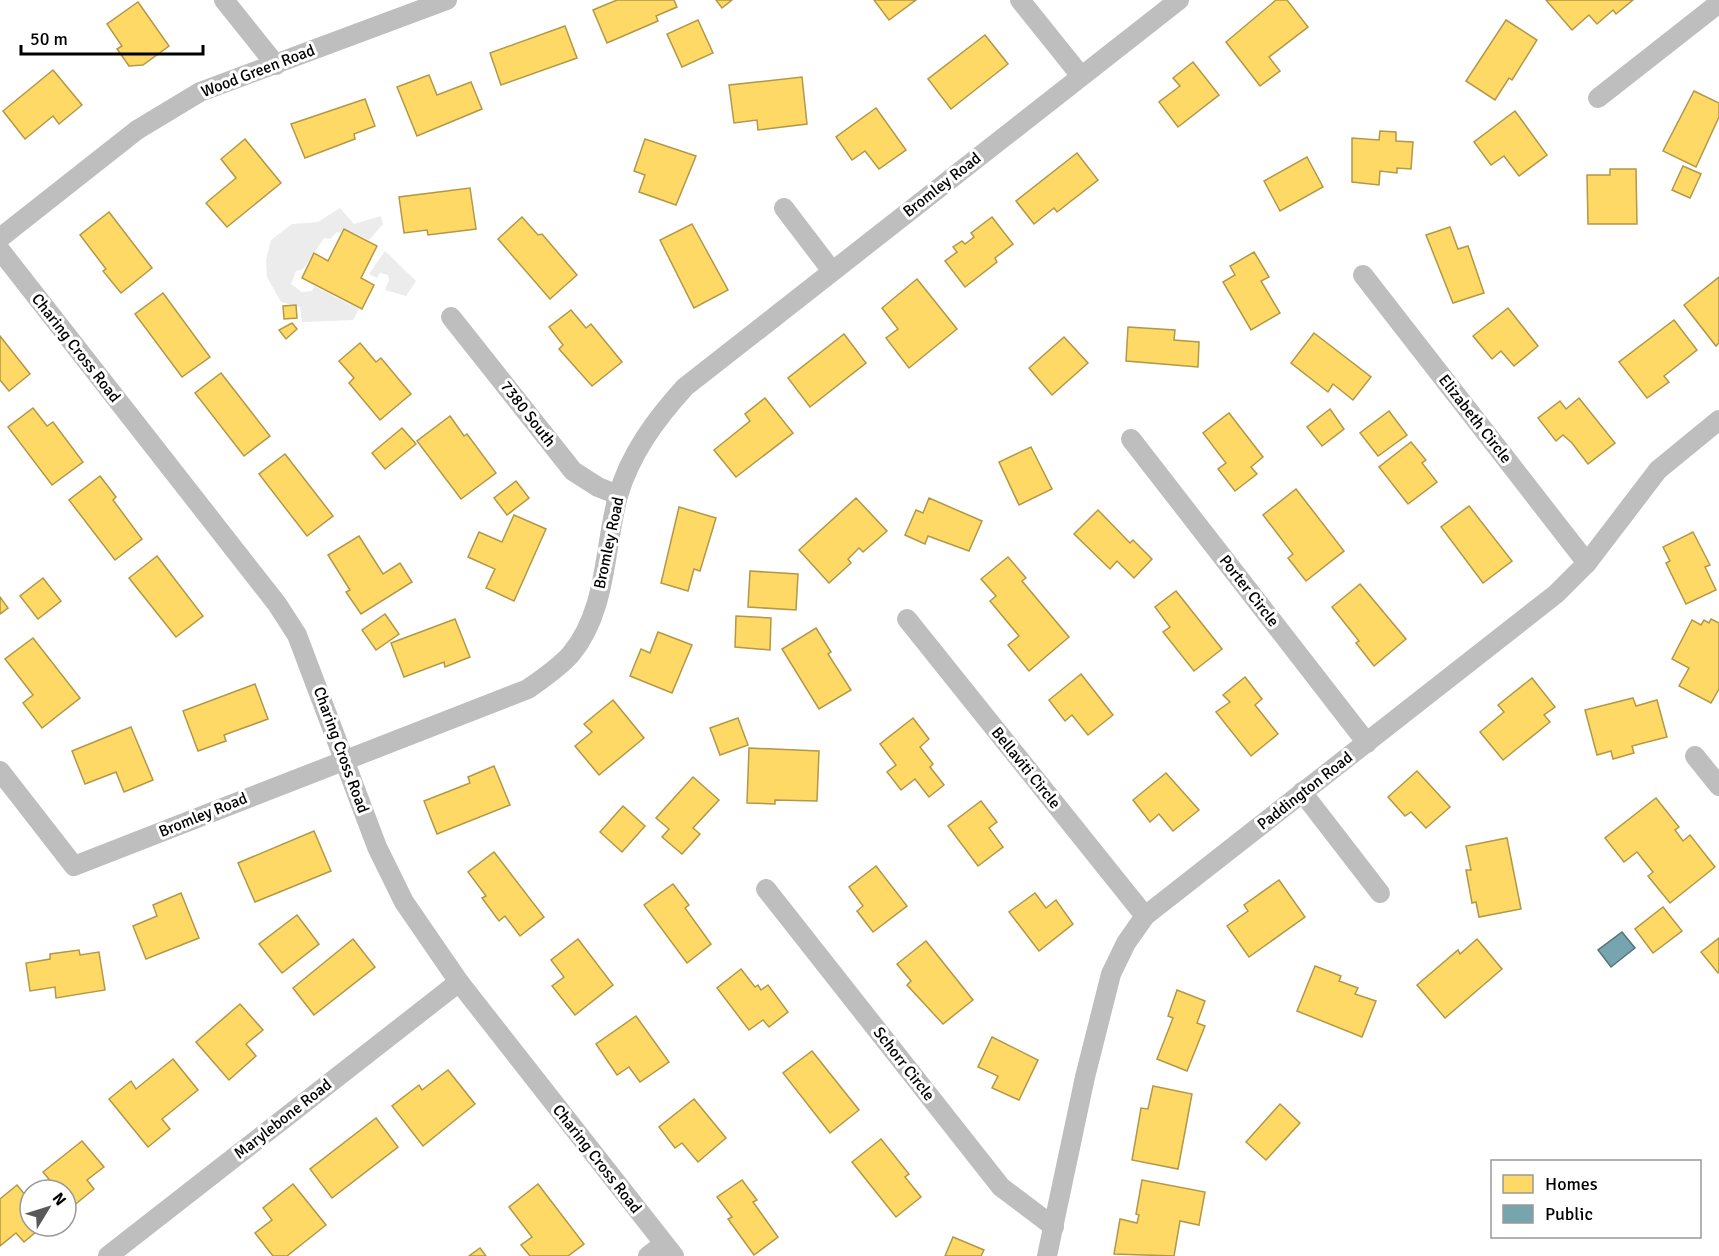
<svg xmlns="http://www.w3.org/2000/svg" width="1719" height="1256" viewBox="0 0 1719 1256" font-family="Signika,sans-serif">
<style>
.green{fill:#ececec}
.homes{fill:#ffd966;stroke:#b29847;stroke-width:1.5}
.public{fill:#76a5af;stroke:#53747a;stroke-width:1.5}
.lines{fill:none;stroke-linecap:round;stroke-linejoin:round}
.street{stroke:#bebebe;stroke-width:20}
.labels{text-anchor:middle;dominant-baseline:central;stroke-width:6;stroke-linejoin:round;paint-order:stroke}
.street-label{font-size:16px;fill:#000;stroke:#fff}
</style>
<rect width="100%" height="100%" fill="#fff"/>
<g class="green">
<path d="M340,208L354,224L381,216L383,224L369,240L344,228L340,233L337,232L330,239L324,238L303,269L296,271L291,284L302,292L312,291L314,286L359,309L353,320L302,322L300,307L281,302L267,277L266,260L271,240L292,224L318,222Z"/>
<path d="M385,251L416,281L406,296L385,290L389,280L388,275L380,273L377,278L369,274Z"/>
</g>
<g class="homes">
<path d="M617,0H674L677,7L656,16L658,21L607,43L593,10Z"/>
<path d="M716,0H732L722,8Z"/>
<path d="M874,0H916L889,20Z"/>
<path d="M1276,0H1287L1308,27L1269,57L1280,71L1260,86L1226,42Z"/>
<path d="M1546,0H1633L1616,14L1613,10L1597,24L1589,15L1572,30Z"/>
<path d="M138,2L169,46L143,65L129,66L117,49L122,46L107,24Z"/>
<path d="M698,20L713,53L682,67L667,34Z"/>
<path d="M1506,20L1537,40L1512,80L1509,78L1495,100L1466,81Z"/>
<path d="M565,26L577,58L501,85L490,53Z"/>
<path d="M985,35L1008,64L951,109L928,79Z"/>
<path d="M1193,62L1219,95L1178,127L1159,102L1180,86L1173,78Z"/>
<path d="M53,70L82,105L59,124L53,116L25,139L3,111Z"/>
<path d="M429,75L437,95L471,82L482,109L417,136L397,87Z"/>
<path d="M802,77L807,124L758,130L757,120L734,123L729,85Z"/>
<path d="M1694,91L1719,103V117L1696,167L1663,151Z"/>
<path d="M365,99L375,126L354,134L355,139L305,158L291,124Z"/>
<path d="M876,108L906,150L879,169L865,151L852,160L836,137Z"/>
<path d="M1515,111L1547,155L1519,176L1504,156L1491,165L1474,142Z"/>
<path d="M1380,131L1396,132V141L1413,142L1411,169L1397,168V173L1380,171L1379,185L1352,182V138L1379,140Z"/>
<path d="M245,139L281,183L227,227L206,203L236,178L221,159Z"/>
<path d="M645,139L696,156L676,205L639,192L645,175L634,171Z"/>
<path d="M1077,153L1098,180L1057,212L1054,208L1034,224L1016,201Z"/>
<path d="M1307,157L1323,187L1280,211L1264,181Z"/>
<path d="M1683,166L1701,174L1690,198L1672,190Z"/>
<path d="M1610,169H1636L1637,224H1588L1587,175H1610Z"/>
<path d="M470,188L476,229L428,235L427,230L404,233L399,197Z"/>
<path d="M109,212L152,268L121,293L103,271L106,269L80,235Z"/>
<path d="M522,217L538,235L542,234L577,275L550,299L498,239Z"/>
<path d="M992,217L1013,244L995,258L997,262L965,287L945,261L957,252L953,247L962,241L965,244L974,237L971,233Z"/>
<path d="M692,224L728,290L694,308L660,240Z"/>
<path d="M1450,227L1458,249L1468,246L1484,293L1453,303L1426,235Z"/>
<path d="M344,229L377,246L361,278L374,285L362,309L302,278L314,253L328,261Z"/>
<path d="M1254,252L1269,277L1261,281L1280,313L1251,330L1223,282L1235,275L1230,266Z"/>
<path d="M1719,277V343L1716,346L1684,305Z"/>
<path d="M917,279L957,329L909,368L886,338L898,329L882,308Z"/>
<path d="M163,293L210,357L182,377L135,314Z"/>
<path d="M296,305L297,318L284,319L283,306Z"/>
<path d="M1508,308L1538,346L1514,366L1501,351L1492,359L1473,336Z"/>
<path d="M571,310L586,328L591,324L622,362L592,386L559,349L563,345L549,327Z"/>
<path d="M1674,320L1697,350L1664,376L1669,382L1647,398L1619,362Z"/>
<path d="M292,323L297,329L286,339L279,330Z"/>
<path d="M1128,327L1175,330L1174,340L1199,342L1198,367L1126,361Z"/>
<path d="M1314,333L1371,377L1353,400L1333,384L1328,392L1291,363Z"/>
<path d="M844,334L866,363L810,407L788,378Z"/>
<path d="M0,336L30,374L9,391L0,380Z"/>
<path d="M1064,337L1088,363L1052,395L1029,368Z"/>
<path d="M360,343L376,362L381,358L411,394L380,420L349,383L354,378L339,361Z"/>
<path d="M221,373L270,436L244,456L195,393Z"/>
<path d="M765,398L793,433L736,477L714,450L750,421L745,414Z"/>
<path d="M1579,398L1615,443L1588,464L1572,443L1563,435L1556,441L1538,418L1560,401L1566,409Z"/>
<path d="M33,408L47,426L53,422L83,462L52,485L8,427Z"/>
<path d="M1330,409L1344,429L1322,446L1307,427Z"/>
<path d="M1389,411L1407,435L1378,456L1360,433Z"/>
<path d="M1229,413L1263,457L1251,467L1257,474L1235,491L1218,469L1226,463L1203,433Z"/>
<path d="M450,416L464,436L467,434L496,473L461,499L417,441Z"/>
<path d="M402,428L416,444L385,469L372,453Z"/>
<path d="M1411,442L1426,460L1422,463L1437,482L1408,504L1379,467Z"/>
<path d="M1031,447L1052,489L1019,505L999,462Z"/>
<path d="M285,454L333,516L307,536L259,474Z"/>
<path d="M100,476L116,497L113,500L142,539L115,560L69,500Z"/>
<path d="M516,481L529,498L507,515L494,498Z"/>
<path d="M1296,489L1344,551L1306,581L1288,558L1293,554L1263,515Z"/>
<path d="M856,498L887,531L863,552L859,548L848,559L851,563L829,583L799,550Z"/>
<path d="M929,498L982,521L969,551L928,536L925,544L905,535L916,510L923,513Z"/>
<path d="M1469,506L1512,561L1483,583L1441,527Z"/>
<path d="M679,507L716,518L700,571L694,569L688,591L661,583Z"/>
<path d="M1098,510L1130,543L1133,540L1152,559L1134,578L1117,561L1110,569L1074,534Z"/>
<path d="M514,515L546,529L514,601L486,588L495,569L468,557L479,532L502,542Z"/>
<path d="M1693,532L1710,565L1705,567L1716,590L1686,604L1666,563L1670,561L1663,547Z"/>
<path d="M359,536L383,574L400,563L412,582L361,614L346,592L350,590L328,555Z"/>
<path d="M157,556L203,616L176,637L129,578Z"/>
<path d="M1008,557L1026,578L1022,581L1069,637L1029,671L1008,645L1019,636L990,601L996,596L981,579Z"/>
<path d="M750,571L798,574L796,610L748,607Z"/>
<path d="M43,578L61,601L38,619L20,596Z"/>
<path d="M1360,584L1406,639L1374,666L1356,643L1359,641L1332,607Z"/>
<path d="M1176,591L1222,649L1194,671L1163,632L1170,627L1155,607Z"/>
<path d="M0,597L8,608L0,614Z"/>
<path d="M385,614L399,634L376,650L362,630Z"/>
<path d="M736,616L771,618L770,650L735,647Z"/>
<path d="M455,619L470,657L445,667L444,662L404,677L391,643Z"/>
<path d="M1711,619L1719,623V689L1711,703L1679,686L1689,668L1672,659L1692,620L1701,625L1704,620L1709,623Z"/>
<path d="M816,628L831,652L828,654L851,690L819,709L782,649Z"/>
<path d="M658,632L692,645L672,693L630,676L641,649L650,653Z"/>
<path d="M33,638L80,698L42,728L23,703L33,695L5,659Z"/>
<path d="M1081,674L1113,715L1088,735L1072,715L1065,721L1049,700Z"/>
<path d="M1245,677L1262,699L1255,705L1278,734L1251,756L1216,712L1230,702L1223,695Z"/>
<path d="M1532,678L1555,707L1544,715L1550,722L1503,760L1480,732L1504,712L1498,705Z"/>
<path d="M255,684L268,719L224,735L226,741L198,751L183,711Z"/>
<path d="M1633,698L1636,706L1657,700L1667,737L1632,746L1634,753L1613,759L1611,751L1597,755L1585,710Z"/>
<path d="M613,700L644,738L599,775L575,746L592,732L584,724Z"/>
<path d="M738,718L748,745L720,755L710,728Z"/>
<path d="M913,718L929,739L920,747L933,764L930,767L944,785L929,797L915,779L901,790L887,772L896,765L880,744Z"/>
<path d="M131,727L153,780L124,792L116,772L85,784L72,751Z"/>
<path d="M749,748L819,751L817,801L775,800V804L747,803Z"/>
<path d="M494,766L510,805L437,834L424,801L470,783L468,777Z"/>
<path d="M1417,771L1450,807L1426,828L1411,812L1405,816L1388,797Z"/>
<path d="M1166,773L1199,810L1173,831L1159,814L1150,822L1133,800Z"/>
<path d="M693,777L719,800L693,828L700,834L682,854L662,837L669,829L656,818Z"/>
<path d="M1656,798L1679,827L1675,830L1683,841L1690,835L1715,867L1670,903L1648,876L1653,872L1637,852L1624,862L1605,838Z"/>
<path d="M981,801L997,822L989,828L1003,847L978,866L948,826Z"/>
<path d="M623,806L645,826L622,852L600,832Z"/>
<path d="M314,831L331,871L255,902L238,863Z"/>
<path d="M1507,838L1521,909L1479,917L1476,902L1472,903L1466,870H1471L1466,846Z"/>
<path d="M494,852L544,917L520,936L505,916L499,921L482,898L486,896L468,872Z"/>
<path d="M876,866L907,906L873,932L857,911L863,906L849,887Z"/>
<path d="M1279,880L1305,917L1249,957L1227,926L1248,911L1244,905Z"/>
<path d="M673,884L689,905L685,908L711,944L687,963L644,905Z"/>
<path d="M181,893L199,938L146,959L133,926L157,916L153,905Z"/>
<path d="M1035,893L1046,908L1056,900L1073,924L1039,951L1009,912Z"/>
<path d="M1663,907L1682,931L1653,953L1635,929Z"/>
<path d="M297,915L319,944L282,973L259,944Z"/>
<path d="M1719,938V972L1718,973L1701,952Z"/>
<path d="M353,939L375,967L314,1015L293,988Z"/>
<path d="M578,939L613,985L575,1015L552,986L564,977L551,960Z"/>
<path d="M1477,939L1502,969L1445,1018L1417,985L1458,950L1460,954Z"/>
<path d="M926,941L973,1000L943,1024L907,985L911,981L897,964Z"/>
<path d="M79,950L80,955L99,952L105,990L56,998L55,987L30,991L26,963L50,959V954Z"/>
<path d="M1315,966L1341,976L1339,981L1358,988L1355,994L1376,1001L1362,1037L1297,1011Z"/>
<path d="M741,969L755,987L758,985L761,990L768,985L788,1012L769,1027L763,1020L749,1030L717,988Z"/>
<path d="M1177,990L1205,1001L1197,1023L1205,1026L1187,1071L1157,1059L1173,1018L1168,1016Z"/>
<path d="M240,1004L263,1030L246,1044L256,1056L229,1080L196,1042Z"/>
<path d="M636,1016L669,1062L640,1082L629,1067L617,1075L596,1044Z"/>
<path d="M992,1037L1038,1060L1019,1100L992,1088L998,1076L978,1067Z"/>
<path d="M812,1051L859,1110L830,1133L783,1073Z"/>
<path d="M173,1059L198,1090L162,1119L170,1129L148,1147L109,1099L131,1081L136,1089Z"/>
<path d="M448,1070L475,1104L423,1146L392,1106L419,1085L422,1090Z"/>
<path d="M1153,1086L1192,1094L1178,1169L1132,1160L1141,1108L1148,1109Z"/>
<path d="M694,1099L726,1138L698,1162L682,1143L675,1148L659,1127Z"/>
<path d="M1280,1104L1300,1123L1266,1160L1246,1142Z"/>
<path d="M376,1118L398,1147L332,1198L310,1169Z"/>
<path d="M881,1139L909,1174L905,1177L921,1197L896,1217L852,1162Z"/>
<path d="M82,1141L104,1167L87,1180L94,1189L72,1207L66,1200V1190H58L43,1172Z"/>
<path d="M742,1180L757,1200L753,1202L778,1237L754,1255L728,1219L732,1217L717,1197Z"/>
<path d="M1142,1180L1205,1192L1199,1225L1180,1221L1174,1256L1114,1254L1120,1219L1137,1223L1139,1215L1136,1214Z"/>
<path d="M293,1184L326,1225L287,1256H273L255,1233L272,1220L263,1208Z"/>
<path d="M538,1184L584,1244L568,1256H530L521,1245L532,1237L509,1207Z"/>
<path d="M17,1185L30,1201V1226H43L24,1242L16,1233L0,1246V1199Z"/>
<path d="M953,1237L984,1250L981,1256H945Z"/>
<path d="M480,1248L486,1256H469Z"/>
</g>
<path class="public" d="M1622,932L1635,948L1611,967L1598,950Z"/>
<g class="lines">
<g class="street">
<path d="M224,0L276,65"/>
<path d="M1020,0L1081,76"/>
<path d="M1598,98L1719,3"/>
<path d="M784,208L832,271"/>
<path d="M0,238L137,130L200,92L447,0"/>
<path d="M0,250L277,604L297,635L377,847L404,902L459,982L674,1256"/>
<path d="M1363,275L1587,563"/>
<path d="M451,317L573,471L598,487L618,495"/>
<path d="M1131,439L1367,743"/>
<path d="M907,619L1145,916"/>
<path d="M1695,756L1719,786"/>
<path d="M0,771L74,866L528,689C543,678 559,668 571,654C607,611 604,548 618,496C630,454 656,419 685,387L1179,0"/>
<path d="M1302,792L1380,893"/>
<path d="M766,889L1001,1187L1054,1227"/>
<path d="M108,1256L459,982"/>
<path d="M648,1256L664,1244"/>
<path d="M1047,1256L1085,1077L1111,974L1126,943L1145,916L1556,594L1587,563L1658,470L1719,420"/>
</g>
</g>
<g class="labels">
<g class="street-label">
<text transform="translate(258 71) rotate(-21)">Wood Green Road</text>
<text transform="translate(942 185) rotate(-38)">Bromley Road</text>
<text transform="translate(76 348) rotate(52)">Charing Cross Road</text>
<text transform="translate(528 414) rotate(52)">7380 South</text>
<text transform="translate(1475 419) rotate(52)">Elizabeth Circle</text>
<text transform="translate(609 543) rotate(-78)">Bromley Road</text>
<text transform="translate(1249 591) rotate(52)">Porter Circle</text>
<text transform="translate(341 750) rotate(70)">Charing Cross Road</text>
<text transform="translate(1026 768) rotate(51)">Bellaviti Circle</text>
<text transform="translate(1305 791) rotate(-38)">Paddington Road</text>
<text transform="translate(203 815) rotate(-22)">Bromley Road</text>
<text transform="translate(904 1064) rotate(52)">Schorr Circle</text>
<text transform="translate(283 1119) rotate(-38)">Marylebone Road</text>
<text transform="translate(597 1159) rotate(52)">Charing Cross Road</text>
</g>
</g>
<rect x="1491" y="1160" width="210" height="78" fill="#ffffff" stroke="#999999" stroke-width="1.5"/>
<rect x="1503" y="1175" width="30" height="18" fill="#ffd966" stroke="#999999" stroke-width="1.5"/>
<text x="1545" y="1190" font-size="18" fill="#000000">Homes</text>
<rect x="1503" y="1205" width="30" height="18" fill="#76a5af" stroke="#999999" stroke-width="1.5"/>
<text x="1545" y="1220" font-size="18" fill="#000000">Public</text>
<g transform="translate(48 1208) rotate(52)"><circle r="28" fill="#ffffff" stroke="#999999" stroke-width="1.5"/>
<path d="M0-4.5L10 22L0 15L-10 22Z" fill="#595959"/>
<text y="-9" font-size="16" font-weight="bold" text-anchor="middle" fill="#000000">N</text>
</g>
<path d="M21 45v9h182v-9" fill="none" stroke="#000000" stroke-width="3"/>
<text x="30" y="45" font-size="18" fill="#000000" stroke="#ffffff" stroke-width="4.5" paint-order="stroke">50 m</text>
</svg>
